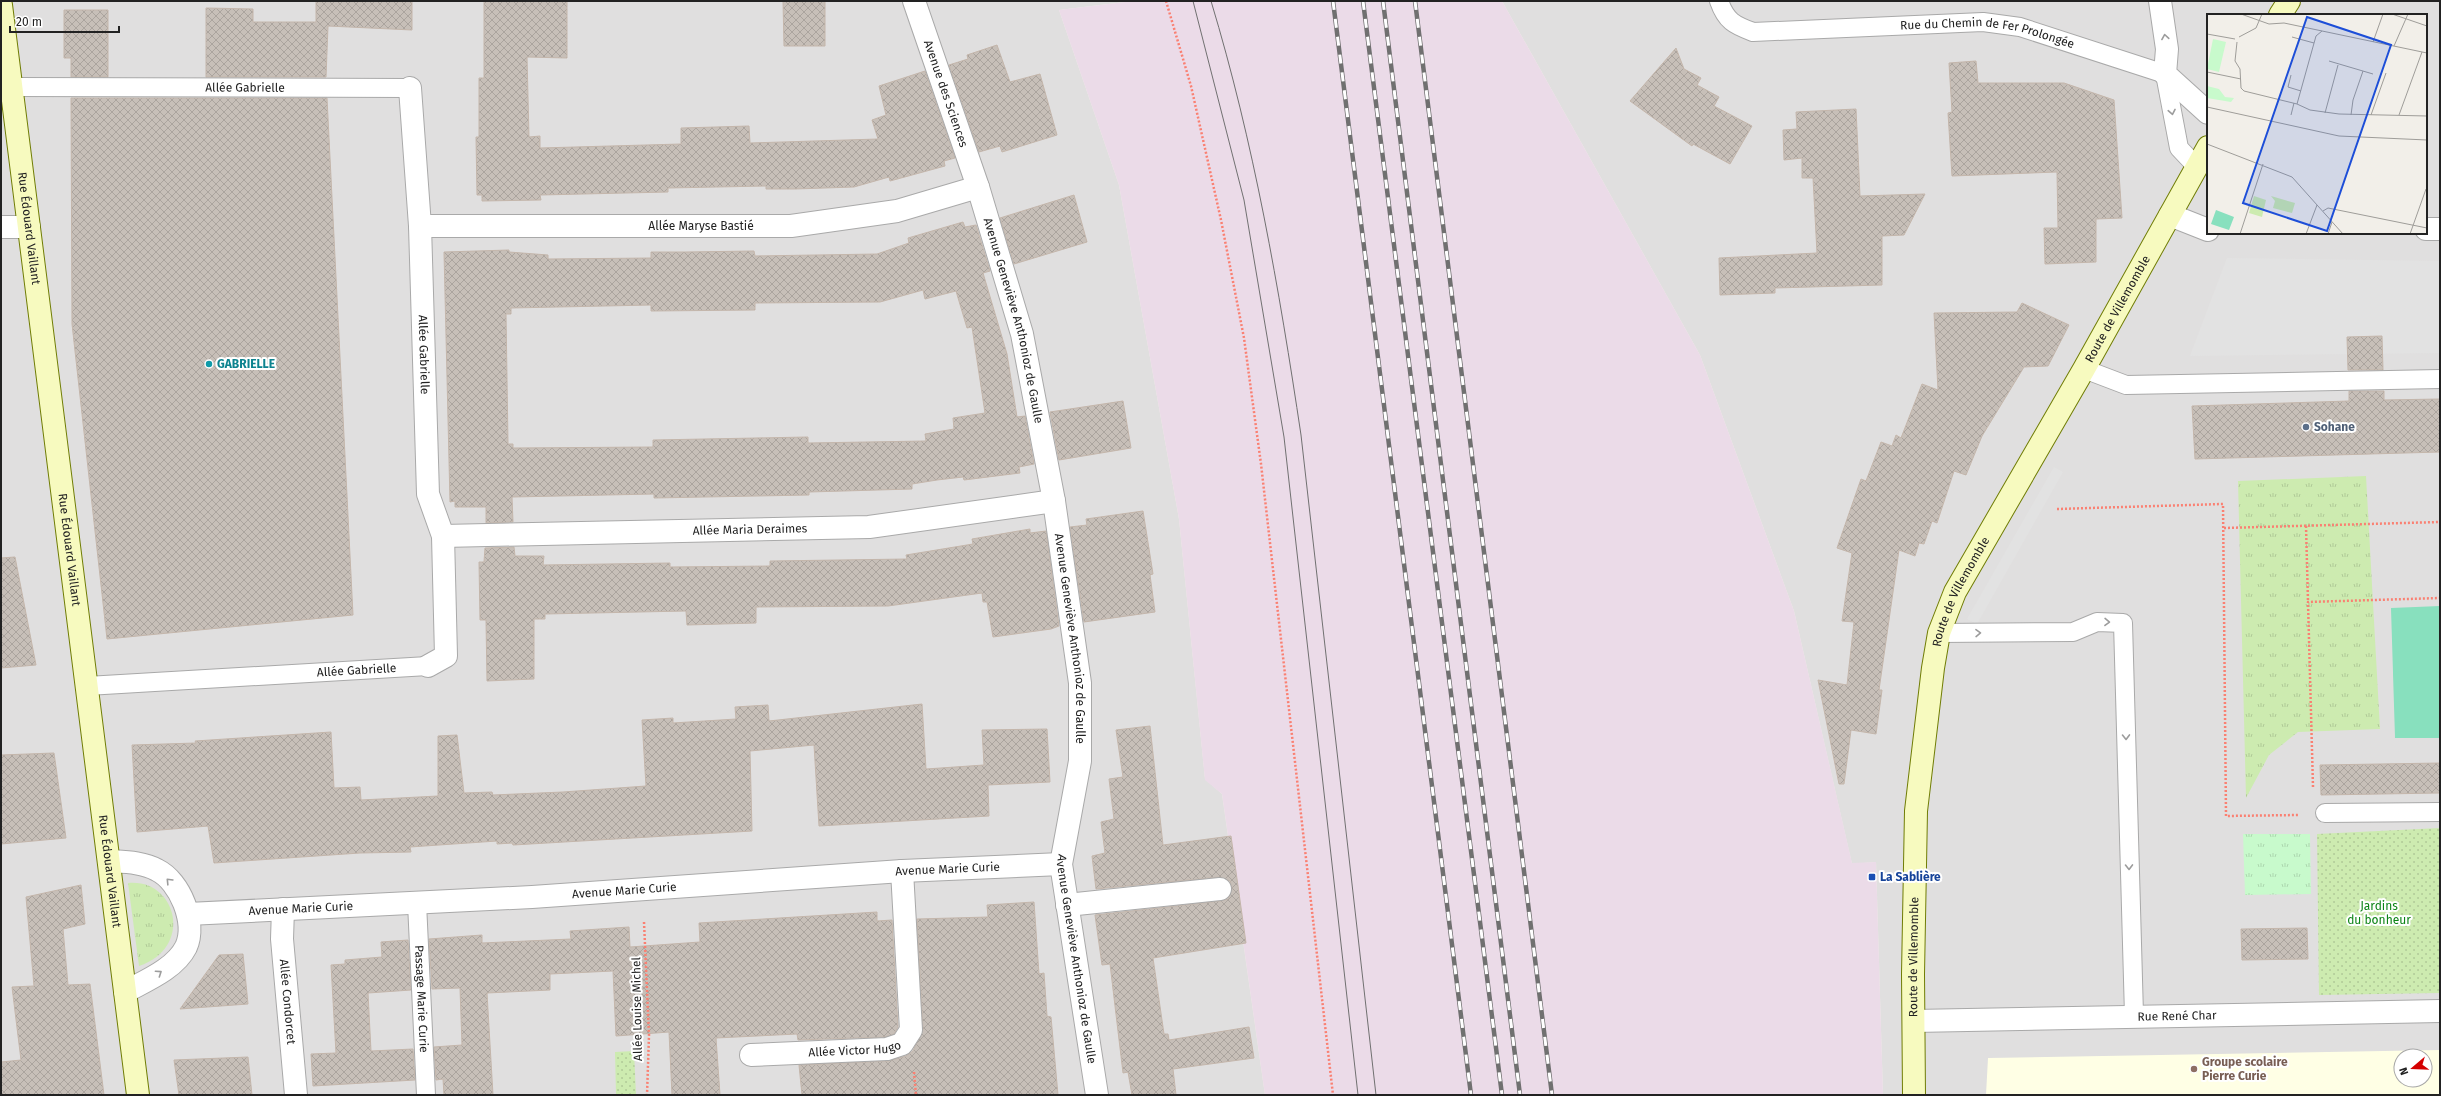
<svg xmlns="http://www.w3.org/2000/svg" width="2441" height="1096" viewBox="0 0 2441 1096" font-family="'Fira Sans',sans-serif">
<style>
.residential{fill:#e0dfdf;fill-rule:evenodd}
.industrial{fill:#ebdbe8}
.education{fill:#ffffe5;fill-rule:evenodd}
.grass{fill:url(#grass-tufts)}
.park{fill:url(#park-tufts)}
.garden{fill:url(#garden-dots)}
.pitch{fill:#88e0be}
.parking{fill:#e2e2e2}
.building{fill:url(#building-cross-hatch);stroke:#c4b6ab;fill-rule:evenodd}
.lines{fill:none;stroke-linecap:round;stroke-linejoin:round}
.lane-casing{stroke:#a9a9a9;stroke-width:20}
.street-casing{stroke:#a9a9a9;stroke-width:24}
.secondary-casing{stroke:#707d05;stroke-width:24}
.path{stroke:#fa8072;stroke-width:2.5;stroke-dasharray:2 2;stroke-linecap:butt}
.lane{stroke:#fff;stroke-width:18}
.street{stroke:#fff;stroke-width:22}
.secondary{stroke:#f7fabf;stroke-width:22}
.tram{stroke:#707070;stroke-width:1}
.rail-casing{stroke:#707070;stroke-width:4.5}
.rail{stroke:#fff;stroke-width:3;stroke-dasharray:9;stroke-linecap:butt}
.oneway{stroke:#9c9c9c}
.culture-dot{fill:#0f9aa8;stroke:#fff;stroke-width:1.5}
.service-dot{fill:#5c6f8a;stroke:#fff;stroke-width:1.5}
.transit-dot{fill:#1a4fb4;stroke:#fff;stroke-width:1.5}
.education-dot{fill:#8d6e63;stroke:#fff;stroke-width:1.5}
.labels{text-anchor:middle;dominant-baseline:central;stroke-width:4;stroke-linejoin:round;paint-order:stroke}
.street-label{font-size:12px;fill:#222;stroke:#fff}
.culture-label{font-size:12px;font-weight:bold;fill:#0d838f;stroke:#fff;text-anchor:start}
.service-label{font-size:12px;font-weight:bold;fill:#4e5e75;stroke:#fff;text-anchor:start}
.transit-label{font-size:12px;font-weight:bold;fill:#164399;stroke:#fff;text-anchor:start}
.park-label{font-size:12px;fill:#0c8416;stroke:#fff}
.education-label{font-size:12px;font-weight:bold;fill:#785e54;stroke:#fff;text-anchor:start}
.inset-road{fill:none;stroke:#9f9d99;stroke-width:1}
.view{fill:#1d4ed8;fill-opacity:0.15;stroke:#1d4ed8;stroke-width:2}
.inset-edge{fill:none;stroke:#222;stroke-width:2}
</style>
<defs>
<pattern id="grass-tufts" width="24" height="20" patternUnits="userSpaceOnUse"><rect width="24" height="20" fill="#cdebb0"/><path d="M3 7l-1-3M5 7V3M7 7l1-3M15 17l-1-3M17 17v-4M19 17l1-3" fill="none" stroke="#b0c997"/></pattern>
<pattern id="park-tufts" width="24" height="20" patternUnits="userSpaceOnUse"><rect width="24" height="20" fill="#c8facc"/><path d="M3 7l-1-3M5 7V3M7 7l1-3M15 17l-1-3M17 17v-4M19 17l1-3" fill="none" stroke="#acd6af"/></pattern>
<pattern id="garden-dots" width="8" height="8" patternUnits="userSpaceOnUse"><rect width="8" height="8" fill="#cdebb0"/><path d="M2 2h.1M6 6h.1" fill="none" stroke="#b0c997" stroke-width="1.8" stroke-linecap="round"/></pattern>
<pattern id="building-cross-hatch" width="8" height="8" patternUnits="userSpaceOnUse"><rect width="8" height="8" fill="#c7bfb8"/><path d="M0 0l8 8M0 8l8-8" fill="none" stroke="#aba49e"/></pattern>
</defs>
<rect width="100%" height="100%" fill="#f2efe9"/>
<g class="residential">
<path d="M1,1H1133L1059,10L1119,185L1179,519L1205,779L1222,794L1265,1095H1Z"/>
<path d="M1502,1H2440V1095H1883L1876,862L1852,864L1794,611L1700,355ZM2208,15H2426V233H2208ZM2401,1056H2425V1080H2401Z"/>
</g>
<path class="industrial" d="M1133,1H1502L1700,355L1794,611L1852,863L1876,862L1883,1095H1265L1222,794L1205,780L1179,519L1119,185L1059,10Z"/>
<path class="education" d="M2440,1050V1095H1986L1988,1058ZM2401,1056H2425V1080H2401Z"/>
<g class="grass">
<path d="M2366,476L2380,729L2298,732L2269,755L2246,798L2238,481Z"/>
<path d="M128,883C176,878 195,947 139,966Z"/>
</g>
<path class="park" d="M2243,834H2310L2311,894L2245,895Z"/>
<g class="garden">
<path d="M2440,828V993L2319,995L2317,834Z"/>
<path d="M634,1051L636,1095H616L615,1052Z"/>
</g>
<path class="pitch" d="M2440,606V738H2395L2391,608Z"/>
<g class="parking">
<path d="M2227,258L2440,261V353L2190,356Z"/>
<path d="M2054,467L2063,472L1977,624L1967,619Z"/>
</g>
<g class="building">
<path d="M316,1H412V30L328,26L326,77H206V8L253,9V22H316Z"/>
<path d="M484,1H567V58L527,57L529,137L540,136V148L681,144V128L716,127L749,126L750,143L878,139L872,120L886,115L879,86L925,71L955,158L944,161L945,166L890,181L889,177L854,187L795,189H766V186L668,188V192L540,195L541,200L482,201V195H477L476,137H479V78H484Z"/>
<path d="M783,1H825V46H784Z"/>
<path d="M64,10H108V77H71V58H64Z"/>
<path d="M997,45L1010,82L1040,74L1057,135L1002,152L1000,146L979,152L949,65L968,59L967,55Z"/>
<path d="M1676,48L1684,69L1701,78L1697,85L1719,97L1714,106L1752,126L1730,164L1693,144L1692,146L1630,101Z"/>
<path d="M1976,61L1978,83H2064L2114,100L2122,218L2096,219V262L2045,264L2044,228H2058L2057,172L1952,176L1948,113L1952,112L1949,63Z"/>
<path d="M71,98H327L353,615L107,639L72,324Z"/>
<path d="M1856,109L1860,196L1925,194L1904,235L1882,236V285L1775,288V293L1720,295L1719,258L1817,253L1813,178H1802V158L1784,160L1783,130L1797,129L1796,112Z"/>
<path d="M1074,195L1087,242L1014,264L1000,218Z"/>
<path d="M963,222L965,227L976,225L990,271L983,273L1007,354L1017,417L1025,416L1034,464L1019,467L1020,473L964,480L963,477L937,480L912,484V489L809,492V495L654,498V494L512,497L513,522L486,523V507H455V501L450,502L444,252L509,250V252L548,255V259L651,258V252H686L754,251L755,256L877,254L909,243L908,238ZM923,290L925,299L956,291L967,328L972,327L985,413L953,418L954,429L925,434L926,441L808,443V437L653,440V447L513,448V444H508L506,314H511V308L651,305V311L755,310V303L880,302Z"/>
<path d="M2022,303L2069,325L2048,366L2024,367L1982,436L1966,475L1954,471L1937,523L1932,521L1924,544L1919,543L1915,556L1899,550L1879,690H1882L1876,734L1851,730L1844,784H1839L1818,680L1847,685L1854,622L1842,621L1852,553L1837,548L1861,479L1866,481L1881,442L1892,446L1896,435L1901,438L1922,384L1938,390L1934,313L2017,312Z"/>
<path d="M2382,336L2383,370H2348L2347,337Z"/>
<path d="M2349,391H2384V400L2440,399V452L2195,459L2192,406L2349,401Z"/>
<path d="M1123,401L1131,448L1059,460L1050,412Z"/>
<path d="M1143,511L1153,574L1150,575L1155,612L1084,622L1070,527L1087,525L1086,519Z"/>
<path d="M1030,529V533L1046,531L1059,626L1051,629L993,637L987,602H983L982,593L888,606L756,607V623L687,625L686,611L545,614V619H534V679L487,681L486,620H480L479,562H484L485,548L514,547L515,556H544L543,565L670,563V567L770,566V561L907,559L906,555L973,544L972,539Z"/>
<path d="M15,557L36,665L1,668V558Z"/>
<path d="M922,704L926,769L984,765L982,730L1047,729L1050,782L988,785L989,816L819,826L814,745L750,751L752,831L513,845L512,843L497,844V841L410,847L411,852L360,853L214,863L208,826L137,832L132,745L196,743L195,741L331,732L334,788L360,787L361,800L438,796V736L457,735L464,793L492,792L493,795L563,792L646,786L642,720L673,718V723L736,719L735,707L768,705L769,721Z"/>
<path d="M1150,726L1163,845L1231,836L1246,943L1153,958L1164,1034H1168L1169,1040L1249,1027L1254,1058L1173,1069L1176,1095H1132L1128,1072L1123,1073L1110,964L1102,965L1095,915L1221,901L1228,899L1232,888L1230,881L1219,877L1096,889L1092,856L1105,853L1101,822L1114,819L1109,779L1123,777L1116,730Z"/>
<path d="M54,753L66,838L1,844V755Z"/>
<path d="M2440,763V793L2321,795L2320,765Z"/>
<path d="M81,885L85,924L63,929L68,985L90,984L104,1095H1V1062L21,1060L12,987L34,986L26,897Z"/>
<path d="M1034,902L1039,974L1044,973L1047,1016L1051,1017L1058,1095H802L799,1065L888,1061L906,1056L913,1051L923,1029L917,919L988,917L987,905Z"/>
<path d="M877,912V921L892,920L898,1027L894,1034L885,1037L798,1040L797,1034L716,1038L720,1095H672L669,1032L616,1036L613,971L550,974V990L487,993L493,1095H444L443,1079L436,1080L434,1047L462,1045L460,988L432,989L429,939L482,935V943L571,939L570,931L629,927L630,947L700,942L699,923Z"/>
<path d="M2307,928L2308,959L2242,960L2241,929Z"/>
<path d="M408,940L411,990L368,993L371,1051L413,1049L415,1080L313,1086L311,1054L336,1053L331,965L345,964V960L382,957L381,942Z"/>
<path d="M243,954L248,1004L180,1009L219,955Z"/>
<path d="M248,1057L252,1095H179L174,1060Z"/>
</g>
<g class="lines">
<g class="lane-casing">
<g id="lane">
<path id="s1" d="M1719,1C1726,21 1734,25 1753,32L1983,22L2020,27L2165,74L2179,148L2196,166"/>
<path id="s2" d="M11,87L410,88"/>
<path d="M2084,369L2126,385L2440,379"/>
<path d="M1939,633L2073,632L2097,622L2123,623L2134,1015"/>
<path id="s3" d="M87,686L428,666"/>
<path d="M2325,813L2440,812"/>
<path id="s4" d="M417,903L426,1095"/>
</g>
</g>
<g class="street-casing">
<g id="street">
<path id="s5" d="M914,1L978,187L1022,334L1054,501L1080,683V761L1061,864L1097,1095"/>
<path d="M2160,1L2167,49L2165,74L2208,113"/>
<path id="s6" d="M410,88L420,226L428,494L443,536L446,656L428,666"/>
<path d="M2170,215L2208,230"/>
<path id="s7" d="M420,226H791L897,211L978,187"/>
<path d="M1,227H29"/>
<path d="M2426,229H2440"/>
<path id="s8" d="M443,536L869,527L1054,501"/>
<path d="M109,861C124,862 143,862 157,870C180,881 197,923 186,947C175,969 145,981 125,992"/>
<path d="M1067,905L1220,889"/>
<path id="s9" d="M283,909L282,939L296,1095"/>
<path id="s10" d="M188,914L532,897L902,871L1061,864"/>
<path id="s11" d="M1914,1021L2440,1011"/>
<path id="s12" d="M751,1055L887,1049L902,1044L911,1030L902,871"/>
</g>
</g>
<g class="secondary-casing">
<g id="secondary">
<path id="s13" d="M1,5L138,1095"/>
<path d="M2280,15L2289,1"/>
<path id="s14" d="M1914,1095L1913,974L1916,811L1933,668L1939,633L1955,592L2084,369L2208,147"/>
</g>
</g>
<g class="path">
<path d="M1166,1L1191,86L1221,220L1244,338L1261,464L1333,1095"/>
<path d="M2057,509L2223,504L2226,816L2298,815"/>
<path d="M2306,526L2308,602"/>
<path d="M2224,528L2440,522"/>
<path d="M2313,787L2308,602L2440,598"/>
<path d="M644,922L649,1035L647,1095"/>
<path d="M914,1072L916,1095"/>
</g>
<use href="#lane" class="lane"/>
<use href="#street" class="street"/>
<use href="#secondary" class="secondary"/>
<g class="tram">
<path d="M1193,1L1244,200L1284,437L1358,1095"/>
<path d="M1211,1C1254,143 1279,288 1301,435L1376,1095"/>
</g>
<g class="rail-casing">
<g id="rail">
<path d="M1333,1L1471,1095"/>
<path d="M1363,1L1502,1095"/>
<path d="M1383,1L1520,1095"/>
<path d="M1415,1L1552,1095"/>
</g>
</g>
<use href="#rail" class="rail"/>
</g>
<defs><path id="oneway-chevron" d="M-2-3.5L2.5 0L-2 3.5" fill="none" stroke-width="1.6" stroke-linecap="round" stroke-linejoin="round"/></defs>
<g class="oneway">
<use href="#oneway-chevron" transform="translate(2165 37) rotate(-99)"/>
<use href="#oneway-chevron" transform="translate(2172 112) rotate(79)"/>
<use href="#oneway-chevron" transform="translate(2107 622) rotate(1)"/>
<use href="#oneway-chevron" transform="translate(1978 633) rotate(-1)"/>
<use href="#oneway-chevron" transform="translate(2126 737) rotate(89)"/>
<use href="#oneway-chevron" transform="translate(2129 867) rotate(89)"/>
<use href="#oneway-chevron" transform="translate(169 881) rotate(-134)"/>
<use href="#oneway-chevron" transform="translate(159 973) rotate(-34)"/>
</g>
<circle class="culture-dot" cx="209" cy="364" r="4"/>
<circle class="service-dot" cx="2306" cy="427" r="4"/>
<rect class="transit-dot" x="1868" y="873" width="8" height="8" rx="2"/>
<circle class="education-dot" cx="2194" cy="1069" r="4"/>
<g class="labels">
<g class="street-label">
<text stroke="none"><textPath href="#s1" startOffset="284">Rue du Chemin de Fer Prolongée</textPath></text>
<text stroke="none"><textPath href="#s2" startOffset="234">Allée Gabrielle</textPath></text>
<text stroke="none"><textPath href="#s5" startOffset="98">Avenue des Sciences</textPath></text>
<text stroke="none"><textPath href="#s7" startOffset="281">Allée Maryse Bastié</textPath></text>
<text stroke="none"><textPath href="#s13" startOffset="225">Rue Édouard Vaillant</textPath></text>
<text stroke="none"><textPath href="#s14" startOffset="834">Route de Villemomble</textPath></text>
<text stroke="none"><textPath href="#s5" startOffset="335">Avenue Geneviève Anthonioz de Gaulle</textPath></text>
<text stroke="none"><textPath href="#s6" startOffset="267">Allée Gabrielle</textPath></text>
<text stroke="none"><textPath href="#s8" startOffset="307">Allée Maria Deraimes</textPath></text>
<text stroke="none"><textPath href="#s13" startOffset="549">Rue Édouard Vaillant</textPath></text>
<text stroke="none"><textPath href="#s14" startOffset="510">Route de Villemomble</textPath></text>
<text stroke="none"><textPath href="#s5" startOffset="659">Avenue Geneviève Anthonioz de Gaulle</textPath></text>
<text stroke="none"><textPath href="#s3" startOffset="270">Allée Gabrielle</textPath></text>
<text stroke="none"><textPath href="#s10" startOffset="761">Avenue Marie Curie</textPath></text>
<text stroke="none"><textPath href="#s13" startOffset="873">Rue Édouard Vaillant</textPath></text>
<text stroke="none"><textPath href="#s10" startOffset="437">Avenue Marie Curie</textPath></text>
<text stroke="none"><textPath href="#s10" startOffset="113">Avenue Marie Curie</textPath></text>
<text stroke="none"><textPath href="#s14" startOffset="138">Route de Villemomble</textPath></text>
<text stroke="none"><textPath href="#s5" startOffset="983">Avenue Geneviève Anthonioz de Gaulle</textPath></text>
<text stroke="none"><textPath href="#s4" startOffset="96">Passage Marie Curie</textPath></text>
<text stroke="none"><textPath href="#s9" startOffset="93">Allée Condorcet</textPath></text>
<text transform="translate(637 1009) rotate(-91)">Allée Louise Michel</text>
<text stroke="none"><textPath href="#s11" startOffset="263">Rue René Char</textPath></text>
<text stroke="none"><textPath href="#s12" startOffset="104">Allée Victor Hugo</textPath></text>
</g>
<g class="culture-label">
<text x="217" y="364">GABRIELLE</text>
</g>
<g class="service-label">
<text x="2314" y="427">Sohane</text>
</g>
<g class="transit-label">
<text x="1880" y="877">La Sablière</text>
</g>
<g class="park-label">
<text x="2379" y="906">Jardins<tspan x="2379" dy="14">du bonheur</tspan></text>
</g>
<g class="education-label">
<text x="2202" y="1062">Groupe scolaire<tspan x="2202" dy="14">Pierre Curie</tspan></text>
</g>
</g>
<g transform="translate(2207 14)">
<rect width="220" height="220" fill="#f2efe9"/>
<path d="M64,182L88,189L85,199L66,194L68,187Z" fill="#cdebb0"/>
<path d="M6,25L19,28L12,58L0,55ZM0,72L12,75L18,83L27,84L24,88L0,84Z" fill="#c8facc"/>
<path d="M47,182L59,186L55,203L42,199Z" fill="#cdebb0"/>
<path d="M9,196L27,203L22,216L4,210Z" fill="#88e0be"/>
<path class="inset-road" d="M34,0L62,10L77,9L220,39M185,0L220,12M0,20L28,25M32,23L49,14L55,0M85,23L107,29M30,28L28,47L33,55L34,74L37,77L90,90L103,96L132,100L220,102M166,28L176,0M187,32L201,0M122,47L166,60M0,58L34,65M84,61L81,73L94,77M90,90L109,22L115,17M0,93L132,122L220,126M118,99L131,51M84,101L87,89M144,101L146,86L156,57M164,101L179,59M192,101L215,38M0,130L85,163L136,220M116,197L121,194L220,214M33,220L56,150M99,220L110,191M121,220L125,208M203,220L219,175"/>
<path class="view" d="M100,3L184,31L120,217L36,189Z"/>
<rect width="220" height="220" class="inset-edge"/>
</g>
<rect width="2441" height="1096" fill="none" stroke="#222222" stroke-width="4"/>
<g transform="translate(2413 1068) rotate(251)"><circle r="19" fill="#ffffff" stroke="#a7a7a7"/>
<path d="M0-3L7 15L0 10L-7 15Z" fill="#d40000"/>
<text y="-6" font-size="11" font-weight="bold" text-anchor="middle" fill="#222222">N</text>
</g>
<path d="M10 26v6h109v-6" fill="none" stroke="#222222" stroke-width="2"/>
<text x="16" y="26" font-size="12" fill="#222222" stroke="#ffffff" stroke-width="3" paint-order="stroke">20 m</text>
</svg>
